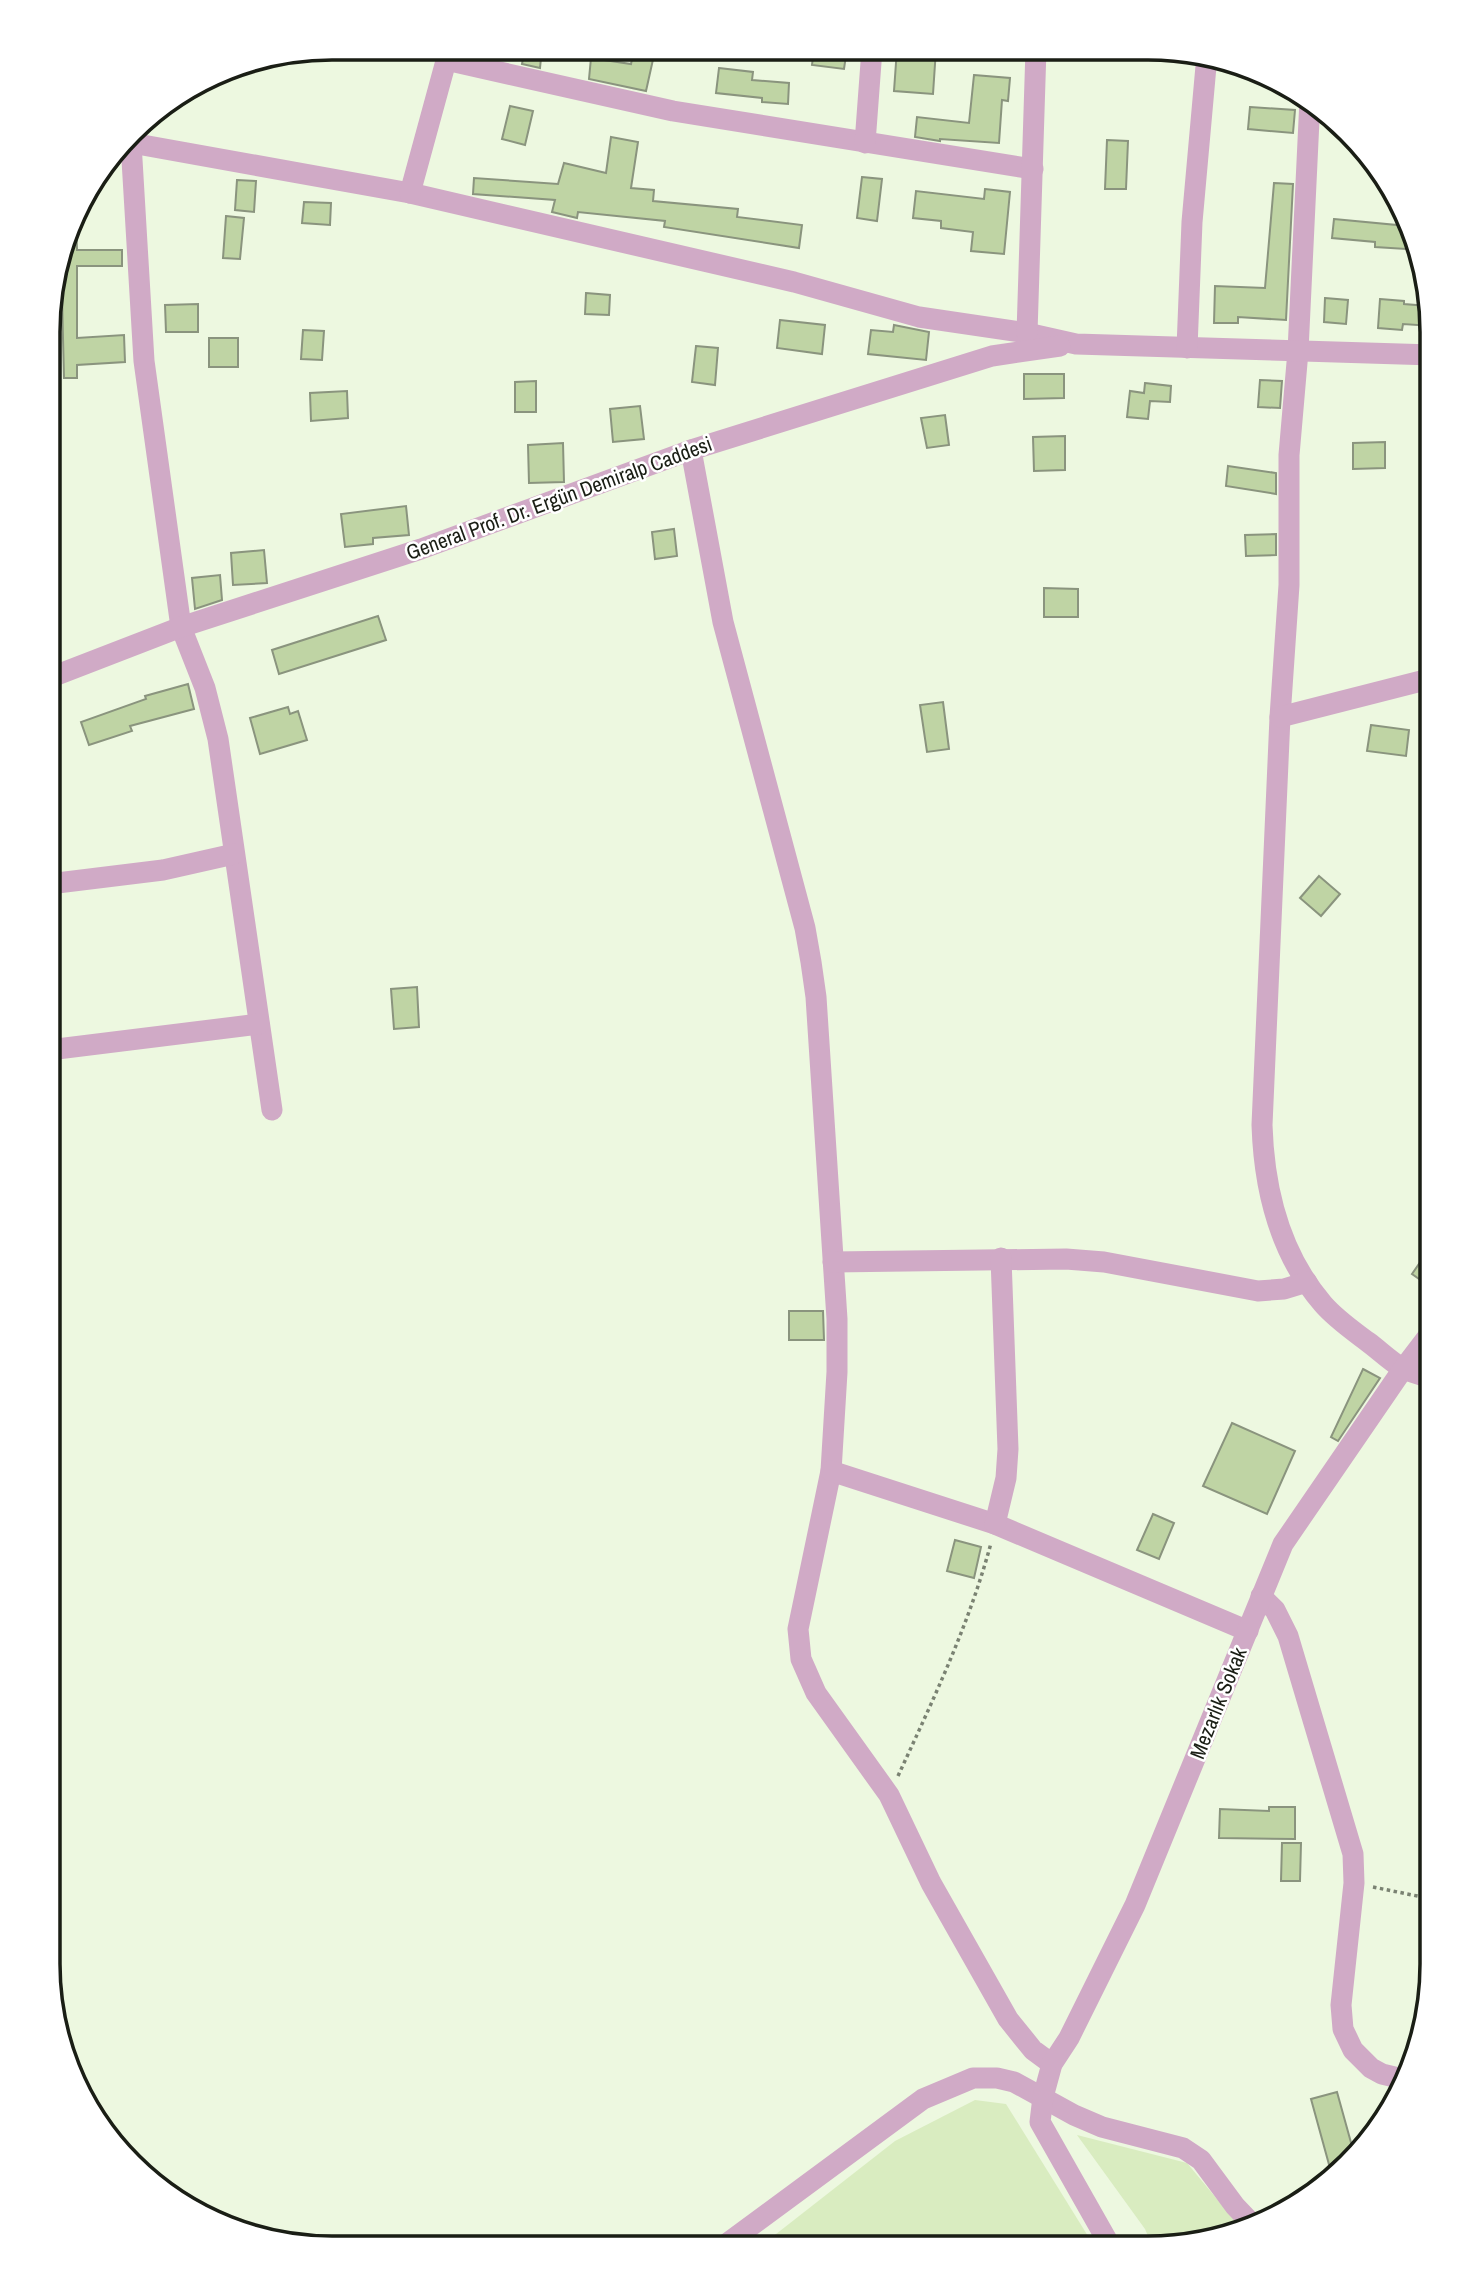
<svg xmlns="http://www.w3.org/2000/svg" width="1480" height="2296" viewBox="0 0 1480 2296" font-family="'Archivo Narrow',sans-serif">
<style>
.green{fill:#d9ecc0}
.building{fill:#bfd4a4;stroke:#8a947e;stroke-width:2}
.lines{fill:none;stroke-linecap:round;stroke-linejoin:round}
.path{stroke:#7a8272;stroke-width:3.5;stroke-dasharray:3.5 3.5;stroke-linecap:butt}
.minor{stroke:#d0aac6;stroke-width:21}
.labels{text-anchor:middle;dominant-baseline:central;stroke-width:5;stroke-linejoin:round;paint-order:stroke}
.street-label{font-size:21px;fill:#1a1e15;stroke:#fff}
.rim{fill:none;stroke:#1a1e15;stroke-width:3.5}
</style>
<rect width="100%" height="100%" fill="#edf8e0"/>
<g class="green">
<path d="M975,2100L1006,2104L1096,2249L758,2248L895,2141Z"/>
<path d="M1077,2135L1187,2163L1236,2222L1246,2229L1153,2248L1145,2229Z"/>
</g>
<g class="building">
<path d="M525,48H542L540,68L522,64Z"/>
<path d="M814,49H847L844,69L812,65Z"/>
<path d="M897,49H936L933,94L894,91Z"/>
<path d="M634,50L654,55L646,91L589,79L591,58L631,64Z"/>
<path d="M719,68L753,72L752,80L789,83L788,104L762,102V98L716,93Z"/>
<path d="M974,75L1010,78L1008,101L1002,100L999,143L940,139V141L915,137L917,117L969,123Z"/>
<path d="M510,106L533,111L525,145L502,139Z"/>
<path d="M1250,107L1295,110L1293,133L1248,129Z"/>
<path d="M611,137L638,142L631,188L654,190L653,201L738,209L737,217L802,225L799,248L664,227L665,221L578,212L577,218L552,212L555,200L473,194L474,178L558,184L564,163L606,173Z"/>
<path d="M1107,140L1128,141L1126,189H1105Z"/>
<path d="M862,177L882,179L877,221L857,218Z"/>
<path d="M237,180L256,181L254,212L235,210Z"/>
<path d="M1274,183L1293,184L1286,320L1238,317V323H1214L1215,286L1265,288Z"/>
<path d="M985,189L1010,192L1004,254L971,251L973,232L941,228V221L913,218L916,191L984,199Z"/>
<path d="M304,202L331,203L330,225L302,223Z"/>
<path d="M226,216L244,218L240,259L223,258Z"/>
<path d="M73,218L76,219L77,250H122V266H77V338L124,335L125,362L77,365V378H64L61,258Z"/>
<path d="M1334,219L1407,226L1406,249L1375,247V242L1332,238Z"/>
<path d="M586,293L610,295L609,315L585,314Z"/>
<path d="M1325,298L1348,300L1346,324L1324,322Z"/>
<path d="M1380,299L1404,301V304L1428,306L1432,326L1403,324L1402,330L1378,328Z"/>
<path d="M198,304V332H166L165,305Z"/>
<path d="M780,320L825,325L822,354L777,348Z"/>
<path d="M894,325L929,332L926,360L868,354L871,330L893,332Z"/>
<path d="M303,330L324,331L322,360L301,359Z"/>
<rect x="209" y="338" width="29" height="29"/>
<path d="M696,346L718,348L715,385L692,382Z"/>
<path d="M1024,374H1064V398L1024,399Z"/>
<path d="M1260,380L1282,381L1280,408L1258,407Z"/>
<path d="M536,381V412H515V382Z"/>
<path d="M1145,383L1171,386L1170,402L1150,401L1148,419L1127,417L1130,391L1144,393Z"/>
<path d="M347,391L348,418L311,421L310,393Z"/>
<path d="M640,406L644,439L613,442L610,409Z"/>
<path d="M945,415L949,445L927,448L921,418Z"/>
<path d="M1065,436V470L1034,471L1033,437Z"/>
<path d="M1385,442V468L1353,469V443Z"/>
<path d="M563,443L564,482L529,483L528,445Z"/>
<path d="M1228,466L1276,473V494L1226,486Z"/>
<path d="M406,506L409,535L373,538V544L345,547L341,514Z"/>
<path d="M674,529L677,556L655,559L652,532Z"/>
<path d="M1276,534V555L1246,556L1245,535Z"/>
<path d="M264,550L267,583L233,585L231,553Z"/>
<path d="M220,575L222,600L195,609L192,578Z"/>
<path d="M1044,588L1078,589V617H1044Z"/>
<path d="M378,616L386,640L279,674L272,650Z"/>
<path d="M188,684L194,709L130,726L132,731L89,745L81,722L146,699L145,696Z"/>
<path d="M943,702L949,749L927,752L920,705Z"/>
<path d="M288,707L290,714L298,711L307,740L260,754L250,718Z"/>
<path d="M1371,725L1409,730L1406,756L1367,751Z"/>
<path d="M1319,876L1340,894L1321,916L1300,898Z"/>
<path d="M417,987L419,1027L394,1029L391,989Z"/>
<path d="M1432,1245V1288L1412,1274Z"/>
<path d="M789,1311H823L824,1340H789Z"/>
<path d="M1363,1369L1380,1378L1338,1441L1331,1437Z"/>
<path d="M1232,1423L1295,1451L1267,1514L1203,1486Z"/>
<path d="M1153,1514L1174,1523L1159,1559L1137,1550Z"/>
<path d="M955,1540L981,1547L974,1578L947,1571Z"/>
<path d="M1269,1807H1295V1839L1219,1838L1220,1809L1269,1811Z"/>
<path d="M1282,1843H1301L1300,1881H1281Z"/>
<path d="M1337,2092L1355,2157L1333,2179L1311,2099Z"/>
</g>
<g class="lines">
<g class="path">
<path d="M898,1776C933,1700 969,1625 991,1543"/>
<path d="M1373,1887L1432,1899"/>
</g>
<g class="minor">
<path d="M446,60L673,111L1033,169"/>
<path d="M1310,99L1298,351L1289,455V585L1280,717L1262,1125C1264,1189 1280,1254 1323,1304C1336,1319 1352,1330 1368,1342C1379,1350 1390,1361 1402,1368C1411,1373 1423,1375 1432,1379"/>
<path d="M126,142L410,193L794,282L919,317L1027,333L1076,344L1433,355"/>
<path d="M131,143L144,361L181,627L205,688L218,739L272,1110"/>
<path d="M865,143L872,49"/>
<path d="M410,193L449,50"/>
<path d="M1027,333L1036,49"/>
<path d="M1187,348L1192,222L1207,55"/>
<path d="M691,450L723,622L805,928L811,962L816,997L837,1319V1372L831,1471L798,1629L801,1659L816,1693L889,1795L931,1883L1008,2019L1033,2050L1052,2064"/>
<path d="M49,678L181,627L421,549L691,450L992,356L1060,346"/>
<path d="M1280,717L1433,678"/>
<path d="M49,884L163,870L234,854"/>
<path d="M49,1050L259,1024"/>
<path d="M833,1262L1066,1259L1104,1262L1258,1291L1284,1289L1307,1282"/>
<path d="M831,1471L995,1524L1248,1631"/>
<path d="M995,1524L1006,1478L1008,1449L1001,1258"/>
<path d="M1261,1596L1275,1610L1288,1636L1353,1854L1354,1883L1341,2005L1343,2029L1353,2050L1371,2068L1382,2074L1407,2080"/>
<path d="M721,2248L923,2099L973,2078H997L1014,2082L1074,2115L1102,2127L1183,2148L1201,2160L1235,2206L1255,2227"/>
<path d="M1112,2249L1040,2122L1043,2097L1052,2064L1069,2038L1135,1905L1283,1544L1403,1369L1432,1331"/>
</g>
</g>
<g class="labels">
<g class="street-label">
<text transform="translate(559 498) rotate(-20)">General Prof. Dr. Ergün Demiralp Caddesi</text>
<text transform="translate(1218 1703) rotate(-68)">Mezarlık Sokak</text>
</g>
</g>
<path d="M0 0H1480V2296H0ZM332 60H1148A272 272 0 0 1 1420 332V1964A272 272 0 0 1 1148 2236H332A272 272 0 0 1 60 1964V332A272 272 0 0 1 332 60Z" fill="#fff" fill-rule="evenodd"/>
<path class="rim" d="M332 60H1148A272 272 0 0 1 1420 332V1964A272 272 0 0 1 1148 2236H332A272 272 0 0 1 60 1964V332A272 272 0 0 1 332 60Z"/>
</svg>
